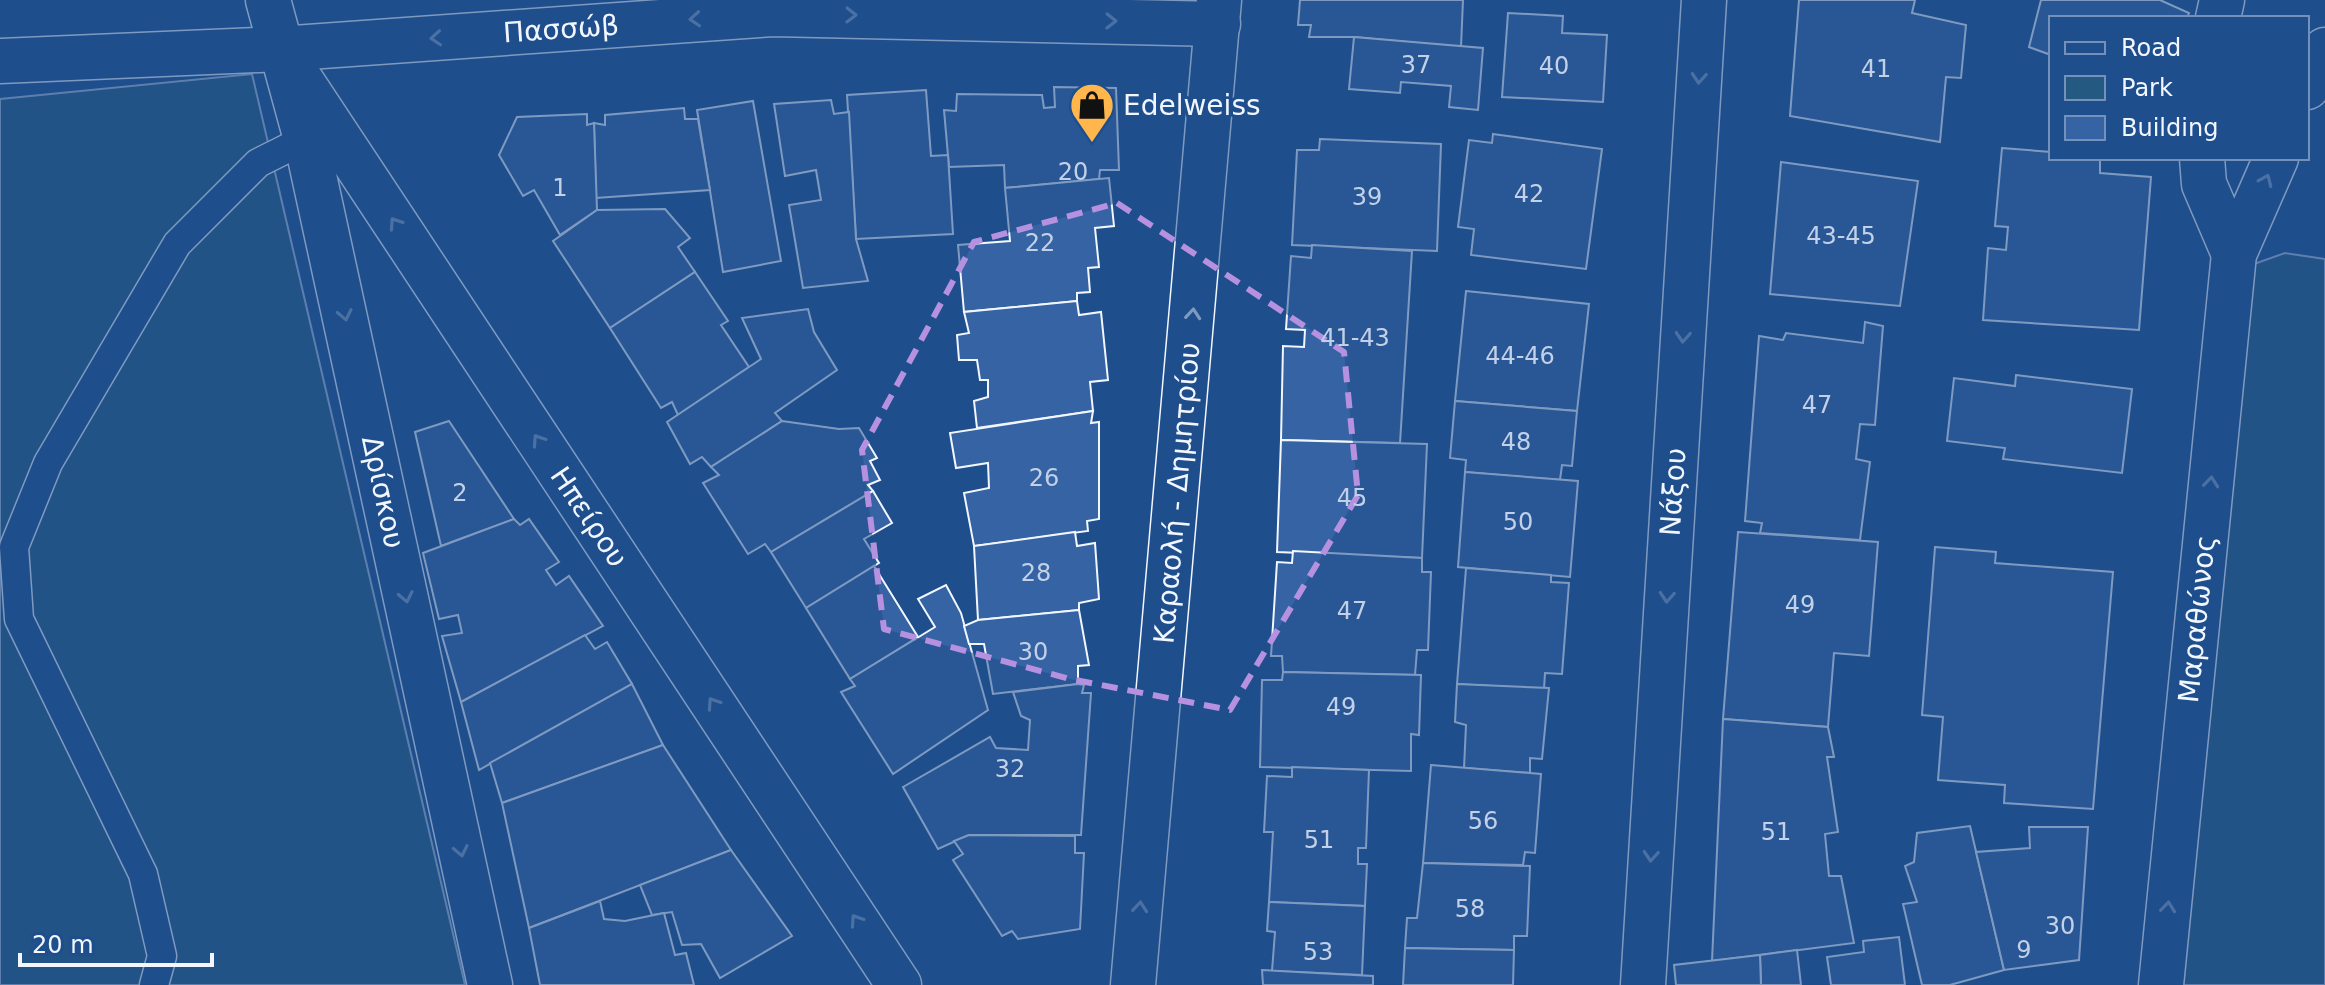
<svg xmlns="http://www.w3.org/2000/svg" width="2325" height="985" viewBox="0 0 2325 985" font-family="'DejaVu Sans',sans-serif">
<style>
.green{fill:#245a82;stroke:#a8bbd7;stroke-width:2}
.building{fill:#3563a3;stroke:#f2f6ff;stroke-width:2}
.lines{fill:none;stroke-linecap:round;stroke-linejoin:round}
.lane-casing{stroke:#f2f6ff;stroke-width:31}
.street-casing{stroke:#f2f6ff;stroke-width:47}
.lane{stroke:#1f4e8c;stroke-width:28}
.street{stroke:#1f4e8c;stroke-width:44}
.oneway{stroke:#7e9ac0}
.marked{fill:none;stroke:#b691df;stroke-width:6;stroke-dasharray:16 10;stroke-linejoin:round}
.labels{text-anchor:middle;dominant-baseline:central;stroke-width:6;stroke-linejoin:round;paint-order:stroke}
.number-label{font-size:24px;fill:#c3d1e8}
.street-label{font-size:28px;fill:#f2f6ff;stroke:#1f4e8c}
.poi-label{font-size:28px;fill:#f2f6ff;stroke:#1f4e8c;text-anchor:start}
</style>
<rect width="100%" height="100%" fill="#1f4e8c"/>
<g class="green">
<path d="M252,74L465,985H0V99Z"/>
<path d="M2285,253L2325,259V985H2178L2254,264Z"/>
</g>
<g class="building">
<path d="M1300,0H1463L1461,47L1354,37H1309L1311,25H1298Z"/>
<path d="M1799,0H1915L1912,13L1966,25L1961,78L1946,77L1940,142L1790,116Z"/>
<path d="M2041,0H2160L2189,13L2187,18H2051V55L2029,47Z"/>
<path d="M1508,13L1563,16L1562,33L1607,35L1603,102L1502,97Z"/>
<path d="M1354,37L1483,48L1478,110L1449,107L1451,86L1401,82L1400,93L1349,89Z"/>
<path d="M1054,87L1116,88L1119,170H1100L1099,179L1005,188L1004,165L949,167L944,110L956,111L957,94L1042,95L1044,108L1055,107Z"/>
<path d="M926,90L931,156L948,155L953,234L856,239L847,95Z"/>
<path d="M831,100L834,114L849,112L856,239L868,281L803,288L789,205L821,200L816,170L785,176L774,104Z"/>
<path d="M753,101L781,261L723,272L697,110Z"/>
<path d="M684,108L685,119H698L710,190L596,198L594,123L605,125V115Z"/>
<path d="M587,114V125L594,123L597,210L560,235L534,190L523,196L499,155L517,117Z"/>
<path d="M1493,134L1602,149L1586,269L1471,255L1474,229L1458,227L1469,140L1492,143Z"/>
<path d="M1320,139L1441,144L1437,251L1292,245L1297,150H1319Z"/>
<path d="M2002,148L2051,152V158H2100V173L2151,177L2139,330L1983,320L1988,248L2006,250L2008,227L1995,226Z"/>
<path d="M1781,162L1918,181L1900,306L1770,294Z"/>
<path d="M1109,178L1114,226L1095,228L1099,267L1088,268L1090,292L1077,293V301L964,312L958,245L1010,241L1005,188Z"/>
<path d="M665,209L690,238L678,247L695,272L610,328L553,241L597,210Z"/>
<path d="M1312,245L1412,251L1400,443L1281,440L1283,346L1304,347L1305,330L1286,329L1291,256L1311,258Z"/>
<path d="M695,272L728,321L721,325L749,367L678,415L672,402L661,408L610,328Z"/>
<path d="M1466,291L1589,304L1577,411L1455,401Z"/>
<path d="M1077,301L1079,315L1101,312L1108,380L1090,382L1093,411L977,428L974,401L988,397V380H980L977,360H959L957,335L969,333L964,312Z"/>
<path d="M808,309L814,332L837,370L775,413L782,421L711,467L702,457L690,464L667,422L761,359L742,318Z"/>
<path d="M1865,322L1883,326L1875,425L1860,424L1856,459L1870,462L1860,540L1760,533L1762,523L1745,521L1759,336L1783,340L1786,333L1863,343Z"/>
<path d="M2016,375L2132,389L2122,473L2003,459L2005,448L1947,441L1954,378L2015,386Z"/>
<path d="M1455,401L1577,411L1572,466L1562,465L1560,480L1465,472L1466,460L1450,458Z"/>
<path d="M1093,411L1091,423L1099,422V519L1087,521L1088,531L974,546L964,493L989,488L988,463L956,468L950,433Z"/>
<path d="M449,421L514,519L441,546L415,432Z"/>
<path d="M782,421L839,429L859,428L877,458L870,461L880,480L868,485L873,491L771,552L765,544L748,554L703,483L719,475L711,467Z"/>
<path d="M1281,440L1427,444L1422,558L1277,552Z"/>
<path d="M1465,472L1578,481L1570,577L1458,567Z"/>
<path d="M873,491L892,523L864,539L879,563L806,608L771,552Z"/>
<path d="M514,519L520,525L529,519L559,562L546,570L556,585L569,576L603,626L461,702L442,636L462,633L458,615L439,619L423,553Z"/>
<path d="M1075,532L1077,546L1095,543L1099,599L1079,603V610L978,620L974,546Z"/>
<path d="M1738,532L1878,542L1869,656L1834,653L1828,727L1723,719Z"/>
<path d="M1935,547L1996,552L1995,563L2113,572L2093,809L2004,803L2005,785L1938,780L1943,717L1922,715Z"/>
<path d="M1293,551L1422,558V572H1431L1428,650H1417L1415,675L1283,672L1282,656H1271L1277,562L1292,563Z"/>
<path d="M874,566L918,637L850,679L806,608Z"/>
<path d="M1466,568L1551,575V582L1569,583L1562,674L1545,673L1544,689L1457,684Z"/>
<path d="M946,585L961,613L988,710L893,774L841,692L855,686L850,679L935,627L918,599Z"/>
<path d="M1079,610L1089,665L1078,666V684L993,694L984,644H969L964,626L978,620Z"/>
<path d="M585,635L595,649L607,642L632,684L479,770L461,702Z"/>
<path d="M1283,672L1421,675L1419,735L1411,734V771L1260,767L1262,680H1282Z"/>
<path d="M632,684L663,745L502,803L490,763Z"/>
<path d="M1078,684L1084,685L1082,693H1091L1081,835H969L938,849L903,787L990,737L996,748L1028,750L1030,720L1021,716L1013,692Z"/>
<path d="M1457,684L1549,688L1542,759L1530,758V773L1464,768L1466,725L1455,722Z"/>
<path d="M1723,719L1828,727L1834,757H1827L1838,832L1825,834L1829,876H1841L1854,943L1712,961Z"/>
<path d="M663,745L731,850L529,928L502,803Z"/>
<path d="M1431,765L1541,774L1535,853L1525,852L1523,865L1423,863Z"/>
<path d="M1292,767L1369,770L1366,848H1358V864H1367L1365,906L1269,902L1273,832H1264L1267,776L1292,777Z"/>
<path d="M1970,826L2004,970L1950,985H1922L1903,904L1917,902L1905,866L1914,862L1917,833Z"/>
<path d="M2029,827H2088L2079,960L2004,970L1976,852L2030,848Z"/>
<path d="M969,835L1075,836V853H1084L1080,929L1018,939L1012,931L1002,936L953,860L963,854L954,841Z"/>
<path d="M731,850L792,936L720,978L701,944L682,945L672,912L652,915L640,885Z"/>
<path d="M1423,863L1530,866L1527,936H1514V950L1405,948L1407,918H1417Z"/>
<path d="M600,901L604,919L625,921L664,913L675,955L686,953L694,985H540L529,928Z"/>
<path d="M1269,902L1365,906L1362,975L1272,971L1275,932L1267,931Z"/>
<path d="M1899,937L1905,985H1831L1827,957L1864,952L1863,941Z"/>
<path d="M1405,948L1514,950L1513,985H1403Z"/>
<path d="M1797,950L1801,985H1761L1760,955Z"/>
<path d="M1760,955L1761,985H1676L1674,965Z"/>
<path d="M1262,970L1373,976V985H1263Z"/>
</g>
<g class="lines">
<g class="lane-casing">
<path id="lane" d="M154,985L162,956L143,874L19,619L14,547L48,463L177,244L258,163L306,139"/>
</g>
<g class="street-casing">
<g id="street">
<path d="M268,0L306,139L490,985"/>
<path d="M2218,18L2222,0"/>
<path d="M280,49L899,985"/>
<path d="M0,61L280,49L773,14L1218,24"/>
<path d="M2307,87L2325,50"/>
<path d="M2202,158L2204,184L2234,254"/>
<path d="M1133,985L1219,0"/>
<path d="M1643,985L1704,0"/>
<path d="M2161,985L2234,254L2276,158"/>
</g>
</g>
<use href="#lane" class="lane"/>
<use href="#street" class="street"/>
</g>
<defs><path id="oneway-chevron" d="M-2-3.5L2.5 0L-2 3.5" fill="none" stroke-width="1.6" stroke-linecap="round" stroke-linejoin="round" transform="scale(2)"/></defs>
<g class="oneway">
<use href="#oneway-chevron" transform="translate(851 15) rotate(1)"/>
<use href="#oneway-chevron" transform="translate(695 19) rotate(176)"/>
<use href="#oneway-chevron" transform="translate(1111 21) rotate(1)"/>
<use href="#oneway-chevron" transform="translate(436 38) rotate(176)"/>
<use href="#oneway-chevron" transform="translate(1699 78) rotate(94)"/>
<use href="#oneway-chevron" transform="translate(2266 180) rotate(-66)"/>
<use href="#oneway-chevron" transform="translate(395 223) rotate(-124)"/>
<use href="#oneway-chevron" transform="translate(1193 314) rotate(-85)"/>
<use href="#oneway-chevron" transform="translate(345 315) rotate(78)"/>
<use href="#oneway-chevron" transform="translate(1683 337) rotate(94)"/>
<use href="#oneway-chevron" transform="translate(538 440) rotate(-124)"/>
<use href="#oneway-chevron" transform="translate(2211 482) rotate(-84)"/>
<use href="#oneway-chevron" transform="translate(406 597) rotate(78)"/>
<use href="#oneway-chevron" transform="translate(1667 597) rotate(94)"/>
<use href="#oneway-chevron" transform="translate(713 703) rotate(-124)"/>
<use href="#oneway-chevron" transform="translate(461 851) rotate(78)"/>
<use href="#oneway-chevron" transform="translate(1651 856) rotate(94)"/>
<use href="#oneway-chevron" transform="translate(1140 907) rotate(-85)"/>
<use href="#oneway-chevron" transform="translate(2168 907) rotate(-84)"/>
<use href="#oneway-chevron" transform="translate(856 920) rotate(-124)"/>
</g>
<path d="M0 0H2325V985H0ZM1117,203L1344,352L1358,495L1230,710L1070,679L884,629L862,450L974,242Z" fill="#1f4e8c" fill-opacity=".55" fill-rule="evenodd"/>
<path class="marked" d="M1117,203L1344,352L1358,495L1230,710L1070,679L884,629L862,450L974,242Z"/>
<defs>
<g id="shop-pin" transform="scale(2.3)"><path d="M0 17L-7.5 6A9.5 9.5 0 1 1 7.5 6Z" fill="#ffb74d" stroke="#1f4e8c"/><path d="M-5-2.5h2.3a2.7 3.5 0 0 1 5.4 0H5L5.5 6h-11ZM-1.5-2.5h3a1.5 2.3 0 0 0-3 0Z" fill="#111"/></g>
</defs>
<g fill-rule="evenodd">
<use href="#shop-pin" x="1092" y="105"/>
</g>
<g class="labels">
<g class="number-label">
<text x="1416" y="65">37</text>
<text x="1554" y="66">40</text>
<text x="1876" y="69">41</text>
<text x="1073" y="172">20</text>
<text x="560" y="188">1</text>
<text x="1529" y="194">42</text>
<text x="1367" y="197">39</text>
<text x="1841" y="236">43-45</text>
<text x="1040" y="243">22</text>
<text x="1355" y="338">41-43</text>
<text x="1520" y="356">44-46</text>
<text x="1817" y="405">47</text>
<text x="1516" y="442">48</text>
<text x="1044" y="478">26</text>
<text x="460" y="493">2</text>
<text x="1352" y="498">45</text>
<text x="1518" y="522">50</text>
<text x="1036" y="573">28</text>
<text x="1800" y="605">49</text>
<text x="1352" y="611">47</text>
<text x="1033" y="652">30</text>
<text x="1341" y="707">49</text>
<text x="1010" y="769">32</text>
<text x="1483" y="821">56</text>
<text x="1776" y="832">51</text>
<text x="1319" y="840">51</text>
<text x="1470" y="909">58</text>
<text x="2060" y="926">30</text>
<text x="2024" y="950">9</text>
<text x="1318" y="952">53</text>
</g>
<g class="street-label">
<text transform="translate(561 29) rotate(-4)">Πασσώβ</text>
<text transform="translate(383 492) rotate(78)">Δρίσκου</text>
<text transform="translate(1673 492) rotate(-86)">Νάξου</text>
<text transform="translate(1177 493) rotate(-85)">Καραολή - Δημητρίου</text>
<text transform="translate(589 517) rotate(56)">Ηπείρου</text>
<text transform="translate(2197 619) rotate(-84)">Μαραθώνος</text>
</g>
<g class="poi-label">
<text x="1123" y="105">Edelweiss</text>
</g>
</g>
<rect x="2049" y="16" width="260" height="144" fill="#1f4e8c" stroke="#7391ba" stroke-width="2"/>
<rect x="2065" y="42" width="40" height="12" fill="#1f4e8c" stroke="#7391ba" stroke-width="2"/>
<text x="2121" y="56" font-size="24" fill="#f2f6ff">Road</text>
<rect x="2065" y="76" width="40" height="24" fill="#245a82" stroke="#7391ba" stroke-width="2"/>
<text x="2121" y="96" font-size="24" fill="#f2f6ff">Park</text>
<rect x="2065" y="116" width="40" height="24" fill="#3563a3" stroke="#7391ba" stroke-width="2"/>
<text x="2121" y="136" font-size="24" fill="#f2f6ff">Building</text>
<path d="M20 953v12h192v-12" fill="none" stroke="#f2f6ff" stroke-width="4"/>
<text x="32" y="953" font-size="24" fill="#f2f6ff" stroke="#1f4e8c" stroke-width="6" paint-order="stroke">20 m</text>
</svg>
